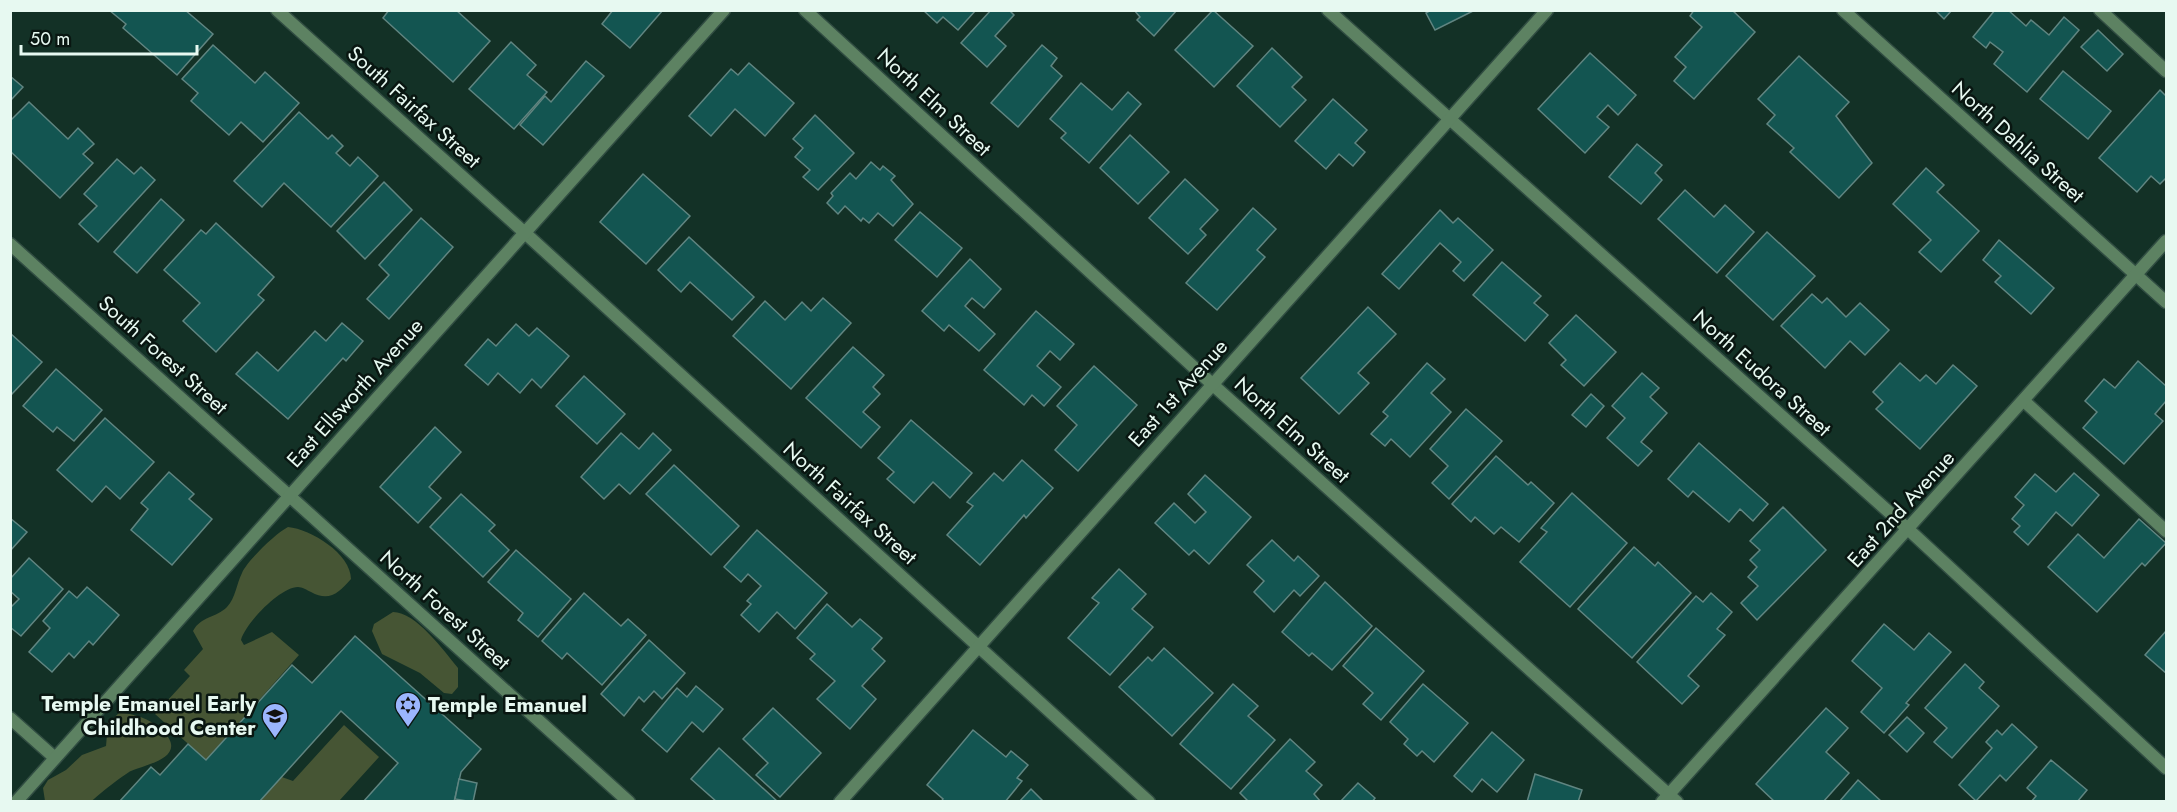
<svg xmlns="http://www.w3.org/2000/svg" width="2177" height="812" viewBox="0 0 2177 812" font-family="Jost,sans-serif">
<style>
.green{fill:#465534}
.building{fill:#135551;stroke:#608581;stroke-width:1.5}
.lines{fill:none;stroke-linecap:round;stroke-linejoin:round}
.service-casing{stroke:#314d42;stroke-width:15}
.minor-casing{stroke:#314d42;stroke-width:15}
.tertiary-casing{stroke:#314d42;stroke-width:15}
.service{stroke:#5d8262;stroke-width:12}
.minor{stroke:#5d8262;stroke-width:12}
.tertiary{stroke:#5d8262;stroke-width:12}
.labels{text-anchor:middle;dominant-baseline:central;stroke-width:5;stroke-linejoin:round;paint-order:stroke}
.street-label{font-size:21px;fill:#e7f9f1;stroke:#091611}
.poi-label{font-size:21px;font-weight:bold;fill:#e7f9f1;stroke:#091611;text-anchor:end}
</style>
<rect width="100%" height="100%" fill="#133126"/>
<g class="green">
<path d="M288,527C311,529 351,554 351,579C339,593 329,602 311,592C307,590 302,587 298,587C280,587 245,624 241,640L244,645L272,632L299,655L206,760L155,714L190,676L184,670L203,649L193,631C201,616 216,618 227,607C236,597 236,585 242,573C247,561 276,533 288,527Z"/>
<path d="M393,612C416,612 444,651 458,668V687L452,694L444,693L420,673L382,654L372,631L374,624Z"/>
<path d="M119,713C133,713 150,719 161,729C191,757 147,764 131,771C126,773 95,797 92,801H45L43,788L48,780L66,770L82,755L106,746L108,723Z"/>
<path d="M344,725L379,757L339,801H257L279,776L293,781Z"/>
</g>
<g class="building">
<path d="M109,10H185L213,34L177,75L123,28L126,24Z"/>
<path d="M389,10H456L490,41L453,82L383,18Z"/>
<path d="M613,10H663L630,48L602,24Z"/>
<path d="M923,10H976L958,30L943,17L937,23Z"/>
<path d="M991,10H1009L1014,15L995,36L1006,46L987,67L961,43Z"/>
<path d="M1134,10H1177L1154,36L1137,20L1140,17Z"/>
<path d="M1213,10L1253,46L1214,87L1175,50Z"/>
<path d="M1431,10H1475L1435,30L1426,13Z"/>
<path d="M1694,10H1732L1755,32L1694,99L1674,81L1686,67L1675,57L1702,27L1690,16Z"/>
<path d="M1935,10H1952L1944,19Z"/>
<path d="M1995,10H2008L2026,26L2031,20L2049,35L2064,17L2079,30L2027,92L1994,64L2003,52L1990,42L1986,48L1973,37Z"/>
<path d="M2098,30L2123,54L2107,71L2081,47Z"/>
<path d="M511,42L536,65L527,75L547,92L514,129L469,89Z"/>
<path d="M213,45L255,83L265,72L299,103L263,142L241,122L229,135L191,101L198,93L182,79Z"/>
<path d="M1042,45L1057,58L1051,66L1062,76L1018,127L991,103Z"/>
<path d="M1272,48L1302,77L1292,87L1306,100L1280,127L1237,86Z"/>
<path d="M1590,53L1636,95L1618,115L1608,105L1597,117L1609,127L1585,153L1538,109Z"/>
<path d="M1799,56L1849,102L1836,116L1872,163L1839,198L1790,152L1794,148L1767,124L1775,115L1758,99Z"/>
<path d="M586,61L604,76L543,145L520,125L545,96L551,102Z"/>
<path d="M749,63L794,103L765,136L735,109L711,136L689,116L731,69L738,75Z"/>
<path d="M2063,71L2111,111L2088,139L2040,99Z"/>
<path d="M10,76L23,87L10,101Z"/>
<path d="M1081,83L1112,110L1128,92L1141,104L1089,163L1061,138L1066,133L1050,119Z"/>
<path d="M2160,90L2166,96V178L2160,184L2151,176L2137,192L2099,158Z"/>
<path d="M1333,99L1367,130L1355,143L1365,152L1353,166L1339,154L1326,169L1295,141Z"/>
<path d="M29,102L68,139L78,128L94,144L83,154L93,163L60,198L10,151V121Z"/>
<path d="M299,112L328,139L332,135L343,146L336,153L350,166L358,157L378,176L331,227L284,183L262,207L234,181Z"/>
<path d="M815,115L854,153L818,190L803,177L810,170L795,157L803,148L793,139Z"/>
<path d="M1130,135L1169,172L1138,204L1100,168Z"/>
<path d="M1637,144L1662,165L1655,173L1662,180L1641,204L1609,177Z"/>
<path d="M117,159L134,174L141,167L155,180L98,242L79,224L97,206L84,194Z"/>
<path d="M871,162L880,170L883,166L895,176L891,180L913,204L893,226L878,213L869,223L863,218L861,221L845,206L838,214L827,203L833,196L831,193L850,173L856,179Z"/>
<path d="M1926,168L1944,185L1937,192L1979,231L1941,272L1919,252L1931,240L1893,204Z"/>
<path d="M643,174L690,216L646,264L600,222Z"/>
<path d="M1185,179L1218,210L1200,229L1206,235L1188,254L1149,218Z"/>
<path d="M384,182L412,210L365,259L337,231Z"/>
<path d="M1685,190L1714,217L1725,205L1754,232L1717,273L1658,219Z"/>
<path d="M161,199L184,220L137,273L114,252Z"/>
<path d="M1253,208L1276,229L1257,250L1265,257L1217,310L1186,283Z"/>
<path d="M1440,210L1453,223L1458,218L1493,250L1464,281L1453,271L1461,262L1440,243L1399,289L1382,274Z"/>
<path d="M920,212L962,248L937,277L895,240Z"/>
<path d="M421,218L453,247L389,319L367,299L389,275L379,265Z"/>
<path d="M216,223L274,277L258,295L264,300L216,352L183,321L200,303L164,270L201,230L206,234Z"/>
<path d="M1767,232L1815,276L1773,320L1726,276Z"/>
<path d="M689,237L754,297L732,320L690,282L681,292L658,270Z"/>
<path d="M1999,240L2054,288L2031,314L1995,282L2001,276L1983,260Z"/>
<path d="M970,259L1001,289L984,308L972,298L965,306L995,334L979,351L949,325L944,331L922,311Z"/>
<path d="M1502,262L1541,296L1534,303L1548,315L1525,341L1473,295Z"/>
<path d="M1812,294L1822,303L1827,298L1846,317L1860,303L1889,330L1865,355L1850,341L1825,368L1781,326Z"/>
<path d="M823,298L851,323L791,389L733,336L765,301L785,320L802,302L811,311Z"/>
<path d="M1368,307L1396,334L1358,373L1369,383L1339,414L1301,378Z"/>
<path d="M1036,311L1074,344L1060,360L1050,351L1037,366L1061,387L1044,406L1032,395L1024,405L984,370Z"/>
<path d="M1576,315L1616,352L1584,386L1561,365L1566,360L1549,343Z"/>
<path d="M342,323L363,341L346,361L343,358L288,419L236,374L257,352L278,371L315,331L326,341Z"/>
<path d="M516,324L529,336L537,328L569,356L541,388L532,379L520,393L498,373L488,385L465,365L488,339L496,346Z"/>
<path d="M10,333L42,362L10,396Z"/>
<path d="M853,347L884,375L873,387L880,394L863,412L880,427L861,448L806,398Z"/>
<path d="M2138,361L2166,386V401L2155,414L2163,421L2124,464L2083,428L2097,412L2085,401L2104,379L2115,388Z"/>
<path d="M1427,363L1445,379L1431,393L1451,412L1410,457L1391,439L1385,446L1371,434L1388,416L1383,412Z"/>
<path d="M1900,363L1920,381L1926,375L1936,384L1953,365L1977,386L1920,449L1876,409L1883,402L1873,392Z"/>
<path d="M1094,366L1137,405L1078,471L1055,450L1077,425L1057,406Z"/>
<path d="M56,369L102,410L74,441L57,427L53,432L23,406Z"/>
<path d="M1642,373L1659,388L1650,397L1667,413L1641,442L1652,451L1638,466L1607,438L1625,418L1612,406Z"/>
<path d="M584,376L625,414L597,444L556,406Z"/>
<path d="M1591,394L1604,406L1586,427L1572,415Z"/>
<path d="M1466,409L1502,441L1449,499L1432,483L1448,466L1430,449Z"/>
<path d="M105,418L154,462L120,499L106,486L92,502L57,470Z"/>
<path d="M911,420L972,473L950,498L933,482L914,503L887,479L894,472L878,458Z"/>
<path d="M435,427L461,452L429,487L441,498L418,523L380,487Z"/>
<path d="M621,433L639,449L653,433L671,450L630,494L619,484L604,499L581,477Z"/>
<path d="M1699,443L1768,504L1753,521L1740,509L1729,522L1693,491L1688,497L1668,479Z"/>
<path d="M1496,456L1528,485L1531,482L1554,503L1519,542L1501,527L1494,534L1475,517L1471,522L1452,504Z"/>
<path d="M1022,460L1053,488L1026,518L1024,515L980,565L947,535L973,506L967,502L994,473L1003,481Z"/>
<path d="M674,465L739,526L711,555L646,494Z"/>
<path d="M169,472L194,494L189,499L212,519L172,565L131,530L148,509L141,503Z"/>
<path d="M2074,473L2099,495L2072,526L2056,512L2028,545L2014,532L2020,526L2012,519L2024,505L2015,497L2035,474L2056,492Z"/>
<path d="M1205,475L1251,517L1209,564L1194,550L1189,555L1155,523L1174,503L1195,523L1206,512L1188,494Z"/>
<path d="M1572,493L1627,543L1570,607L1520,562L1547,532L1541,528Z"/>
<path d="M461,494L495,525L489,531L509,550L483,577L430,527Z"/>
<path d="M1783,507L1826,550L1757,620L1741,603L1758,586L1748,577L1757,567L1750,560L1760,550L1750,541Z"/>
<path d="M10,518L27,532L10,551Z"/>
<path d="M2139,519L2166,543L2145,566L2142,563L2097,612L2048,567L2078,534L2104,558Z"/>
<path d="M757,530L827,593L795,629L777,612L759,632L741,615L751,604L747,601L761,586L748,574L741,582L724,567Z"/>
<path d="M1272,540L1294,561L1298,556L1319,576L1300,596L1294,590L1274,612L1254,592L1264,581L1247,565Z"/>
<path d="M1634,547L1655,566L1658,562L1691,593L1632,658L1578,609Z"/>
<path d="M516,550L571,599L538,637L518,620L523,613L488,582Z"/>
<path d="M29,558L63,589L21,636L10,627V608L19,599L10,591V579Z"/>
<path d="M1119,569L1146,594L1132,609L1153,627L1110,675L1068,638L1099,603L1092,598Z"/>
<path d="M1325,582L1372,626L1332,670L1312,653L1309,656L1282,632Z"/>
<path d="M87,587L119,615L93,645L89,641L74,658L69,653L52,672L29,652L50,628L43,621L69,591L77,598Z"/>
<path d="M584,593L621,626L628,619L646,635L602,685L567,653L562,659L542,641Z"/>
<path d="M1711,593L1732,612L1717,629L1725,635L1688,676L1699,686L1682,704L1637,662L1696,596L1703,602Z"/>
<path d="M827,604L852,627L860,619L882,638L872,649L885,661L862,686L876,699L850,729L817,699L835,681L810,659L815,654L797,638Z"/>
<path d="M1884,624L1914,650L1929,633L1951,652L1906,703L1909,705L1884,733L1861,712L1882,688L1852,661Z"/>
<path d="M1376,628L1424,671L1381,720L1363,704L1373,693L1343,666Z"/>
<path d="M2166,631V673L2145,655Z"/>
<path d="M355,636L481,749L461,772L454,802H363L398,763L341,711L259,802H119L151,767L160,775L188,744L206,760L292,665L312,683Z"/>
<path d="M649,640L685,673L662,699L654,691L644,702L639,697L624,716L601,694Z"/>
<path d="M1164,648L1213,693L1172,736L1119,687L1148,657L1152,661Z"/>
<path d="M1965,664L1984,682L1979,688L1999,706L1952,758L1934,742L1947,728L1925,708Z"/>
<path d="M1233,684L1258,706L1248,716L1275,740L1231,789L1180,744Z"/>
<path d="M1423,684L1468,723L1434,762L1422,751L1417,756L1404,744L1408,739L1390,722Z"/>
<path d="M696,686L723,709L703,732L692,722L667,752L642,730L677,688L687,697Z"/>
<path d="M773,708L821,753L780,797L756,775L768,763L743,739Z"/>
<path d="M1826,708L1848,728L1826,752L1849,773L1823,802H1775L1756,784Z"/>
<path d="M1907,717L1924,733L1907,752L1889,735Z"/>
<path d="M2012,724L2037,747L2006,781L2000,775L1976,801L1959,785L1992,748L1986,742L1997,730L2002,735Z"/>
<path d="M973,730L1006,757L1011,751L1028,765L1017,778L1022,781L1005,802H941L943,799L927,785Z"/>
<path d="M1492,732L1524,760L1497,792L1482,779L1472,792L1454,776Z"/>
<path d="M1290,739L1315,762L1306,771L1322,785L1314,794L1321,802H1249L1240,793Z"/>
<path d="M719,748L778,802H717L691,779Z"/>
<path d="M2051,760L2087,790L2077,802H2031L2036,796L2027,788Z"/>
<path d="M1535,774L1582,790L1578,802H1527Z"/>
<path d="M459,779L477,783L473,802L455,799Z"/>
<path d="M1858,780L1882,802H1839Z"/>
<path d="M1358,783L1375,798L1372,802H1340Z"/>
<path d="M1031,789L1044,802H1019Z"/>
</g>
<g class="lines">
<g class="service-casing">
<g id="service">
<path d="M2100,10L2166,71"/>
<path d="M2024,401L2166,531"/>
</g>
</g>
<g class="minor-casing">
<g id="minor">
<path d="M277,10L525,233L1149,802"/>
<path d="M805,10L1212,384L1677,802"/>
<path d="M1328,10L1909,530L2166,768"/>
<path d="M1843,10L2166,302"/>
<path d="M10,244L629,802"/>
<path d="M10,718L55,758"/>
<path d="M16,802L724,10"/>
<path d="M1662,802L2166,241"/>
</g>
</g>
<g class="tertiary-casing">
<path id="tertiary" d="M840,802L1547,10"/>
</g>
<use href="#service" class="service"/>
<use href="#minor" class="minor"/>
<use href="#tertiary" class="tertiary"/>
</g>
<defs>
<g id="synagogue-pin" transform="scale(1.35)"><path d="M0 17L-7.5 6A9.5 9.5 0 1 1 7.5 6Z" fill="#9bb5fd" stroke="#091611"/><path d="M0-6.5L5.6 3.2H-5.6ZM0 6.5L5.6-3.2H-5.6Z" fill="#111"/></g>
<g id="school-pin" transform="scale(1.35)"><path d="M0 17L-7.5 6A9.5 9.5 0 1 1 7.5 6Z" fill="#9bb5fd" stroke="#091611"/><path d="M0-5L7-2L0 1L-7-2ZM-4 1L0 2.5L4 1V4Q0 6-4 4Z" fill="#111"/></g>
</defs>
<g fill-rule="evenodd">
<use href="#synagogue-pin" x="408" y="705"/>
<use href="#school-pin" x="275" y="716"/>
</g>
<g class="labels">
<g class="street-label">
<text transform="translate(934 102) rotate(43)">North Elm Street</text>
<text transform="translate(414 107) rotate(42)">South Fairfax Street</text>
<text transform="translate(2018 142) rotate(42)">North Dahlia Street</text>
<text transform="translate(163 355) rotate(42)">South Forest Street</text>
<text transform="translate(1762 373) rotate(42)">North Eudora Street</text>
<text transform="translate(355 393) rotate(-48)">East Ellsworth Avenue</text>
<text transform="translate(1178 393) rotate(-48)">East 1st Avenue</text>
<text transform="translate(1292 430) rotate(42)">North Elm Street</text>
<text transform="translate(850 503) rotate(42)">North Fairfax Street</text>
<text transform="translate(1901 509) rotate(-48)">East 2nd Avenue</text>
<text transform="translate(445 610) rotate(42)">North Forest Street</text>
</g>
<g class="poi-label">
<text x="256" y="704">Temple Emanuel Early<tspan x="256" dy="24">Childhood Center</tspan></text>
<text x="428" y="705" text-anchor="start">Temple Emanuel</text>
</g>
</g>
<rect width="2177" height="812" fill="none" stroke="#e7f9f1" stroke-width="24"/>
<path d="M21 45v9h176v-9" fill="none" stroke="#e7f9f1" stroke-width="3"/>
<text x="30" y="45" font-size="18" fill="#e7f9f1" stroke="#091611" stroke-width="4.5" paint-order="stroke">50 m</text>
</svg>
